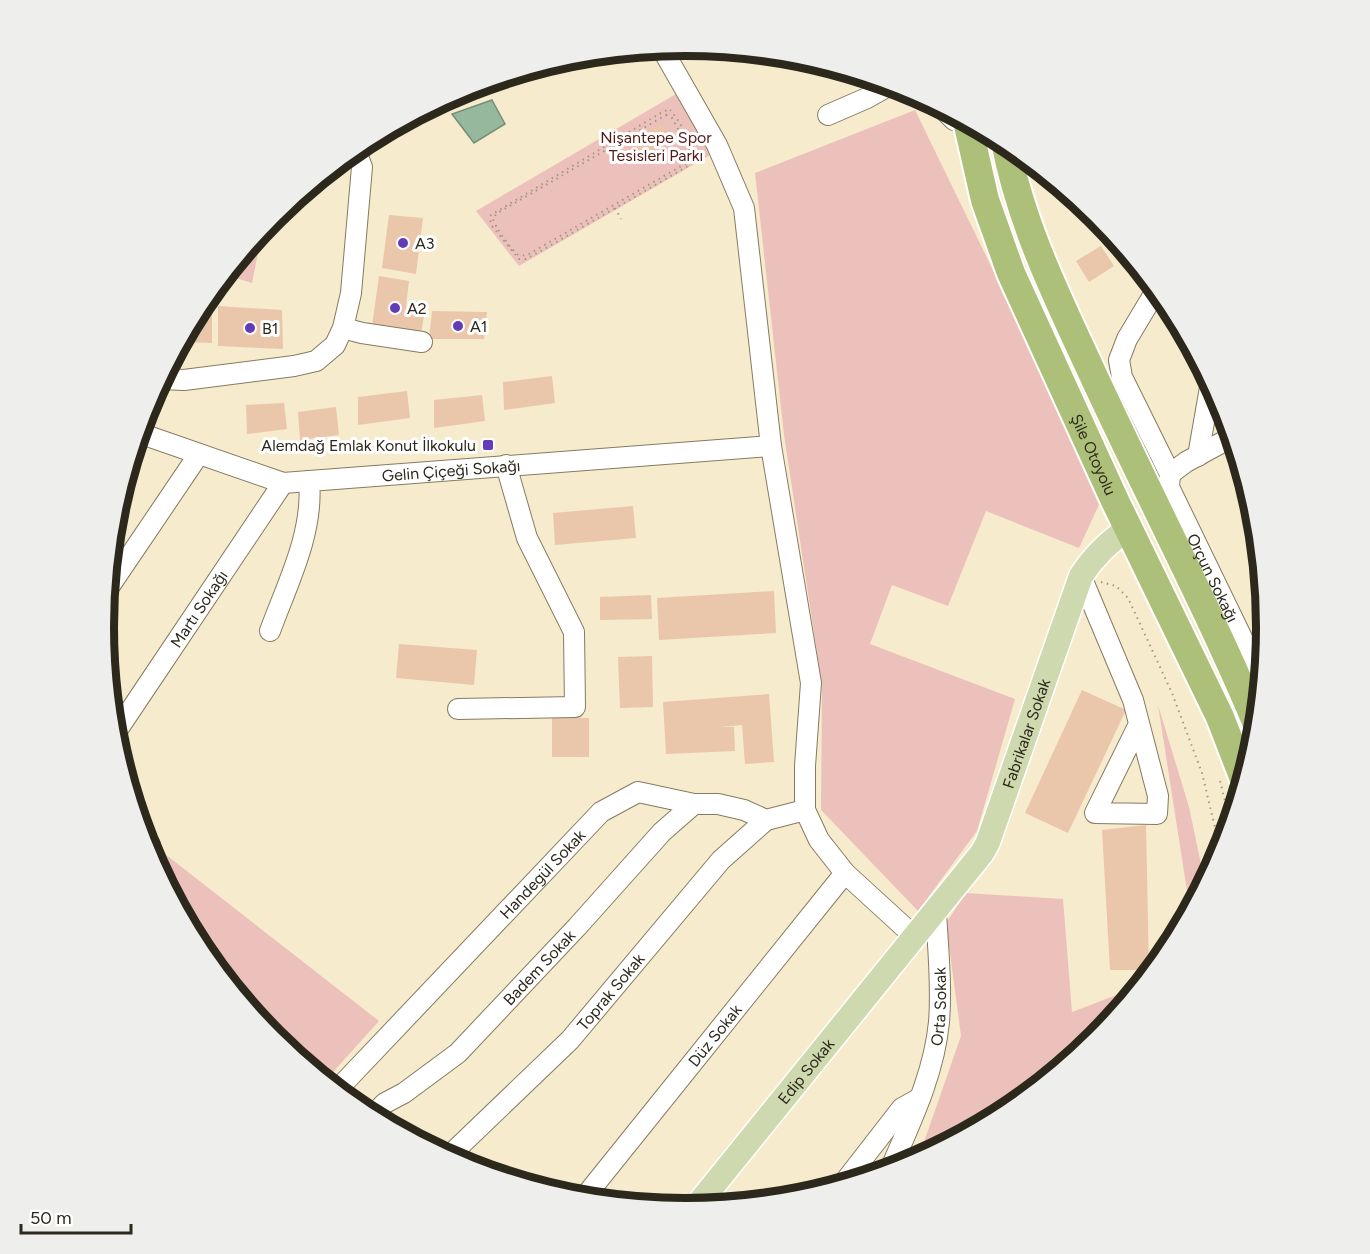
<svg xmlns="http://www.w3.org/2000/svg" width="1370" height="1254" viewBox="0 0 1370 1254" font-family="Figtree,sans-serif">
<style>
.green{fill:#edc1bb}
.water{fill:#96b99e;stroke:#768e77;stroke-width:1.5}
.building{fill:#eac6ab}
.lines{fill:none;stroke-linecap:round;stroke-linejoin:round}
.minor-casing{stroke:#857b60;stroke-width:22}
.major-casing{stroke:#fff;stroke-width:27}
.highway-casing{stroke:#fff;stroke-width:32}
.path{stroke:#a19882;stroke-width:2;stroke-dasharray:1.5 4.5;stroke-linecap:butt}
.minor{stroke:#fff;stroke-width:20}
.major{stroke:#ced9af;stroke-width:24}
.highway{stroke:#adc079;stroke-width:28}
.poi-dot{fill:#633bb4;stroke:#fff;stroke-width:2}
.labels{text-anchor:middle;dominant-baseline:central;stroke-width:6;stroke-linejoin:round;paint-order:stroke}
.park-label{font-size:16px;fill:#521a16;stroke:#fff}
.poi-label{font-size:16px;fill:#2c281c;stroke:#fff;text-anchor:start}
.street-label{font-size:16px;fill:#2c281c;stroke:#fff}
.rim{fill:none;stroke:#2c281c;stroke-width:8}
</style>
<rect width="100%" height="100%" fill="#f7ebcd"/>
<g class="green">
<path d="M676,94L710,155L519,266L476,211Z"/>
<path d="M915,110L1103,496L1079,548L986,511L948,606L892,585L870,644L1015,699L977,831L918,911L821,810L822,686L784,435L755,173Z"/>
<path d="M244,251L258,253L252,283L229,276L231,268Z"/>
<path d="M1158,705L1189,807L1205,883L1190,910Z"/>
<path d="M156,847L379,1021L325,1081L273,1038L201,950L150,855Z"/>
<path d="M966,893L1063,899L1072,1012L1140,986L1096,1039L1008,1111L918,1159L961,1036L946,923Z"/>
</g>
<path class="water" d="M492,100L505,124L474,143L452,114Z"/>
<g class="building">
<path d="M663,123L671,138L643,154L634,139Z"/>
<path d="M389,215L423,218L416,274L382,268Z"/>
<path d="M1101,246L1114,266L1089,282L1076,261Z"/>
<path d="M379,276L409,281L406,306L425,310L420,340L371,333Z"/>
<path d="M201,304H212V343L181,342Z"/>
<path d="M218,306L282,310L283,349L218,346Z"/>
<path d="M432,311L487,312L484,339H429Z"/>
<path d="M552,376L555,403L504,410L503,382Z"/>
<path d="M407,391L410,418L358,425V397Z"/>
<path d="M482,395L485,421L434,428V400Z"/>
<path d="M284,403L287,429L247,434L246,405Z"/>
<path d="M336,407L339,435L300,440L298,412Z"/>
<path d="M633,506L636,538L555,545L553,513Z"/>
<path d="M774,591L776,633L659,640L657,598Z"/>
<path d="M651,595L652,619L600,620V597Z"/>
<path d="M399,644L477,650L474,685L396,678Z"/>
<path d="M652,656L653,707L620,708L618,657Z"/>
<path d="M1082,690L1126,710L1068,833L1025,813Z"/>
<path d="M769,694L774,762L745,764L742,725L720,727H734L735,751L666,754L663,702Z"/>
<path d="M552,717L589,718V757H552Z"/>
<path d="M1146,825L1149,970H1110L1102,830Z"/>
</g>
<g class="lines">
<g class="minor-casing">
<g id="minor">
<path d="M661,47L717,145L744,208L771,446L811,683L805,766V810L819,840L845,873L915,937"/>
<path d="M941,107L954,120L968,125"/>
<path d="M828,115L867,98L892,84"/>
<path id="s1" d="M1157,289L1127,339L1119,360L1122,377L1170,474L1169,487L1262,679"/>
<path d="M343,328L362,333L422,342"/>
<path d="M161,379L184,380L294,366L316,361L335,345L343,328L351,293L362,167L355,149"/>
<path id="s2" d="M139,433L283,483L771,446"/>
<path d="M1198,456L1211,382"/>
<path d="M1170,474L1186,462L1232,437"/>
<path d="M1081,576L1133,700L1158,796L1157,814L1095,813L1139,724"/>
<path d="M107,590L199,454"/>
<path d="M270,631C287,584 314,533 309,481"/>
<path d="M458,709L575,707L574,632L527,538L506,465"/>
<path id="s3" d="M114,735L283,483"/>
<path d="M147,849L150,845"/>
<path id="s4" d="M337,1090L601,812L638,792L694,804H718L744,810L766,820L805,810"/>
<path id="s5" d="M372,1116L385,1103L404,1093L458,1053L577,927L662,832L694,804"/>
<path id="s6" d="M448,1157L570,1040L721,860L766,820"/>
<path id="s7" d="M890,1170C910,1123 934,1075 939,1022C942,986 938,949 936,912"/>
<path d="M843,1184L902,1108L920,1098"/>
<path id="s8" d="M583,1199L845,873"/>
</g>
</g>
<g class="major-casing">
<g id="major">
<path id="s9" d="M695,1208L982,853L988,842L1081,576C1094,556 1108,542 1128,529"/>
</g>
</g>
<g class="highway-casing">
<g id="highway">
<path id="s10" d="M967,121L985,200L1011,273L1116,503L1220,717L1244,779"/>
<path d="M1005,141C1020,221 1055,293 1089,366C1144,486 1206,603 1257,724"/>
</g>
</g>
<g class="path">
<path d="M670,110C676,116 694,144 695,153C695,159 692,162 688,166L548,247L526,259H519L492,226L490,220L491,215L664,111Z"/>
<path d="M666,115L672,118L692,154L690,161L529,254C525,255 523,256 519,255C512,252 494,225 493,219L496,214Z"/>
<path d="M615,208L621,219"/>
<path d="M1101,582L1116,586L1128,598L1172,693L1202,773L1221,853"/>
<path d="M1220,781L1226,805L1229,830"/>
</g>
<use href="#minor" class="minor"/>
<use href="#major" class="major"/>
<use href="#highway" class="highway"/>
</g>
<g class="poi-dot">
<circle cx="403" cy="243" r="6"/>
<circle cx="395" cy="308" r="6"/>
<circle cx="458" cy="326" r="6"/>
<circle cx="250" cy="328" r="6"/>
<rect x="482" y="439" width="12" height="12" rx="3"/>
</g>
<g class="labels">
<g class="park-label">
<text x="656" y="137">Nişantepe Spor<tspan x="656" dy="18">Tesisleri Parkı</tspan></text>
</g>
<g class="poi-label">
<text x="415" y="243">A3</text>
<text x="407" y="308">A2</text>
<text x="470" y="326">A1</text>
<text x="262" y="328">B1</text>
<text x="476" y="445" text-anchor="end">Alemdağ Emlak Konut İlkokulu</text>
</g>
<g class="street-label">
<text stroke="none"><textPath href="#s10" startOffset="358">Şile Otoyolu</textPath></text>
<text stroke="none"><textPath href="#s2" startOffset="321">Gelin Çiçeği Sokağı</textPath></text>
<text stroke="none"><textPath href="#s1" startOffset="320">Orçun Sokağı</textPath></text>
<text stroke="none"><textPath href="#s3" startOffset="152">Martı Sokağı</textPath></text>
<text stroke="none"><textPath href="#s9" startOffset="584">Fabrikalar Sokak</textPath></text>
<text stroke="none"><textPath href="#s4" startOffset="298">Handegül Sokak</textPath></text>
<text stroke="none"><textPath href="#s5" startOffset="225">Badem Sokak</textPath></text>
<text stroke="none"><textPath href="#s6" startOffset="232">Toprak Sokak</textPath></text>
<text stroke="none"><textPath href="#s7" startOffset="172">Orta Sokak</textPath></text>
<text stroke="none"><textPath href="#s8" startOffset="210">Düz Sokak</textPath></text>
<text stroke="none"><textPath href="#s9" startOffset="176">Edip Sokak</textPath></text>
</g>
</g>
<path d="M0 0H1370V1254H0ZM114 627a571 571 0 1 1 1142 0a571 571 0 1 1-1142 0Z" fill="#eeeeed" fill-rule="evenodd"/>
<path class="rim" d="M114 627a571 571 0 1 1 1142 0a571 571 0 1 1-1142 0Z"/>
<path d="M21 1224v9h110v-9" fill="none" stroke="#2c281c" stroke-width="3"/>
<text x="30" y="1224" font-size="18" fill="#2c281c" stroke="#ffffff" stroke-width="4.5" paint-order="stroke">50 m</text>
</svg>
